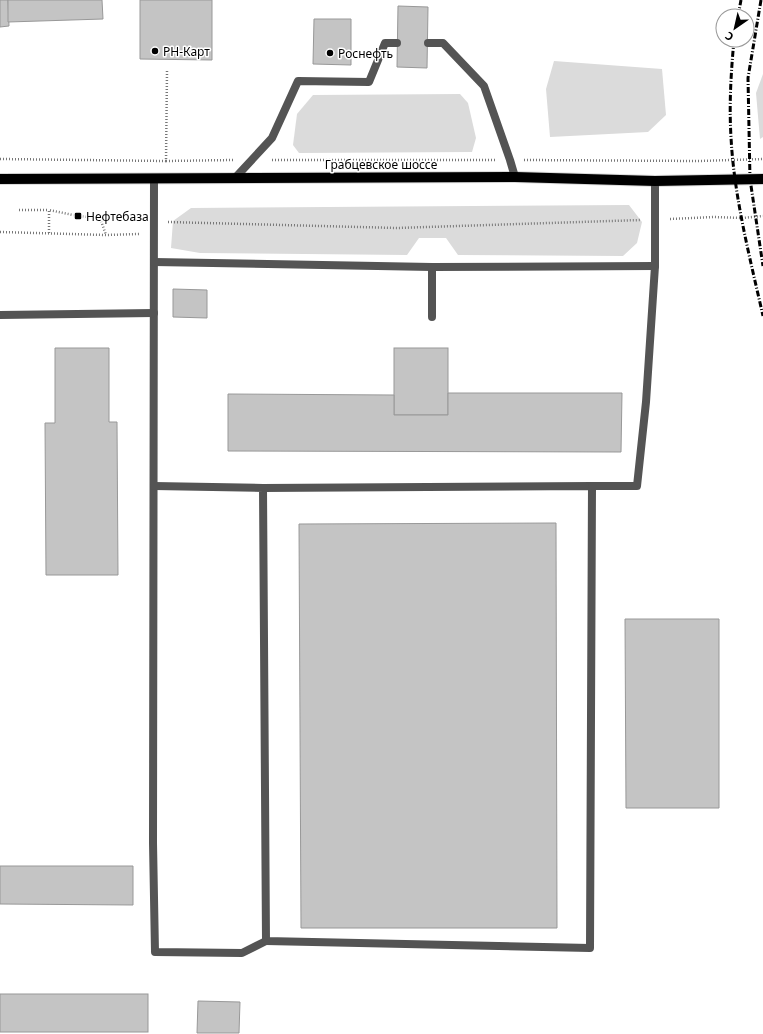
<svg xmlns="http://www.w3.org/2000/svg" width="763" height="1034" viewBox="0 0 763 1034" font-family="'Noto Sans',sans-serif">
<style>
.green{fill:#dbdbdb}
.building{fill:#c4c4c4;stroke:#989898}
.lines{fill:none;stroke-linecap:round;stroke-linejoin:round}
.primary-casing{stroke:#dbdbdb;stroke-width:12}
.path{stroke:#767676;stroke-width:2.5;stroke-dasharray:1 2;stroke-linecap:butt}
.service{stroke:#545454;stroke-width:8}
.primary{stroke:#000;stroke-width:10}
.rail{stroke:#000;stroke-width:3;stroke-dasharray:6 2 1 2;stroke-linecap:butt}
.poi-dot{fill:#000;stroke:#fff;stroke-width:1.5}
.labels{text-anchor:middle;dominant-baseline:central;stroke-width:3;stroke-linejoin:round;paint-order:stroke}
.poi-label{font-size:12px;fill:#000;stroke:#fff;text-anchor:start}
.street-label{font-size:12px;fill:#000;stroke:#fff}
</style>
<rect width="100%" height="100%" fill="#fff"/>
<g class="green">
<path d="M554,61L662,69L666,115L648,132L550,137L546,89Z"/>
<path d="M763,74V137L760,139L756,93Z"/>
<path d="M460,94L468,103L476,138L472,152L299,153L293,145L297,114L313,95Z"/>
<path d="M629,205L642,222L637,243L623,256L458,255L446,238H419L407,255L200,253L171,248L173,221L191,208Z"/>
</g>
<g class="building">
<path d="M0,0H8L9,26L0,27Z"/>
<path d="M8,0H102L103,19L8,22Z"/>
<path d="M140,0H212V60L140,59Z"/>
<path d="M398,6L428,7L427,68L397,67Z"/>
<path d="M314,19H351V65L313,64Z"/>
<path d="M173,289L207,290V318L173,317Z"/>
<path d="M55,348H109V422H117L118,575H46L45,423H55Z"/>
<rect x="394" y="348" width="54" height="67"/>
<path d="M448,393H622L621,452L228,451V394L394,395V415H448Z"/>
<path d="M556,523L557,928H301L299,524Z"/>
<path d="M625,619H719V808H626Z"/>
<path d="M0,866H133V905L0,904Z"/>
<rect x="0" y="994" width="148" height="38"/>
<path d="M198,1001L240,1002L239,1033H197Z"/>
</g>
<g class="lines">
<g class="primary-casing">
<path id="primary" d="M0,179L515,177L655,181L763,179"/>
</g>
<g class="path">
<path d="M167,71L166,161L233,160"/>
<path d="M0,159L166,161"/>
<path d="M272,160H495"/>
<path d="M524,160L699,161L763,159"/>
<path d="M19,210H49"/>
<path d="M670,219L714,217L742,218L763,216"/>
<path d="M168,222L397,228L641,220"/>
<path d="M0,232L106,235L139,234"/>
<path d="M49,233V210L78,216L100,218L106,235"/>
</g>
<g class="service">
<path d="M428,43H443L484,86L510,160L515,177"/>
<path d="M154,178L153,843L155,952L242,953L266,941"/>
<path d="M235,178L272,138L298,81L369,82L385,43H397"/>
<path d="M154,262L432,267"/>
<path d="M0,315L154,313"/>
<path d="M432,317V267L655,266"/>
<path d="M154,486L263,488L592,486L590,948L266,941L263,488"/>
<path d="M592,486H637L646,402L655,266V181"/>
</g>
<use href="#primary" class="primary"/>
<g class="rail">
<path d="M761,0L748,78L750,179L763,266"/>
<path d="M738,16L741,0"/>
<path d="M734,40C731,72 729,105 731,137C734,197 750,258 763,316"/>
</g>
</g>
<g class="poi-dot">
<circle cx="155" cy="51" r="4"/>
<circle cx="330" cy="53" r="4"/>
<rect x="74" y="212" width="8" height="8" rx="2"/>
</g>
<g class="labels">
<g class="poi-label">
<text x="163" y="51">РН-Карт</text>
<text x="338" y="53">Роснефть</text>
<text x="86" y="216">Нефтебаза</text>
</g>
<g class="street-label">
<text x="381" y="164">Грабцевское шоссе</text>
</g>
</g>
<g transform="translate(735 28) rotate(214)"><circle r="19" fill="#ffffff" stroke="#999999"/>
<path d="M0-3L7 15L0 10L-7 15Z" fill="#000000"/>
<text y="-6" font-size="11" font-weight="bold" text-anchor="middle" fill="#000000">С</text>
</g>
</svg>
